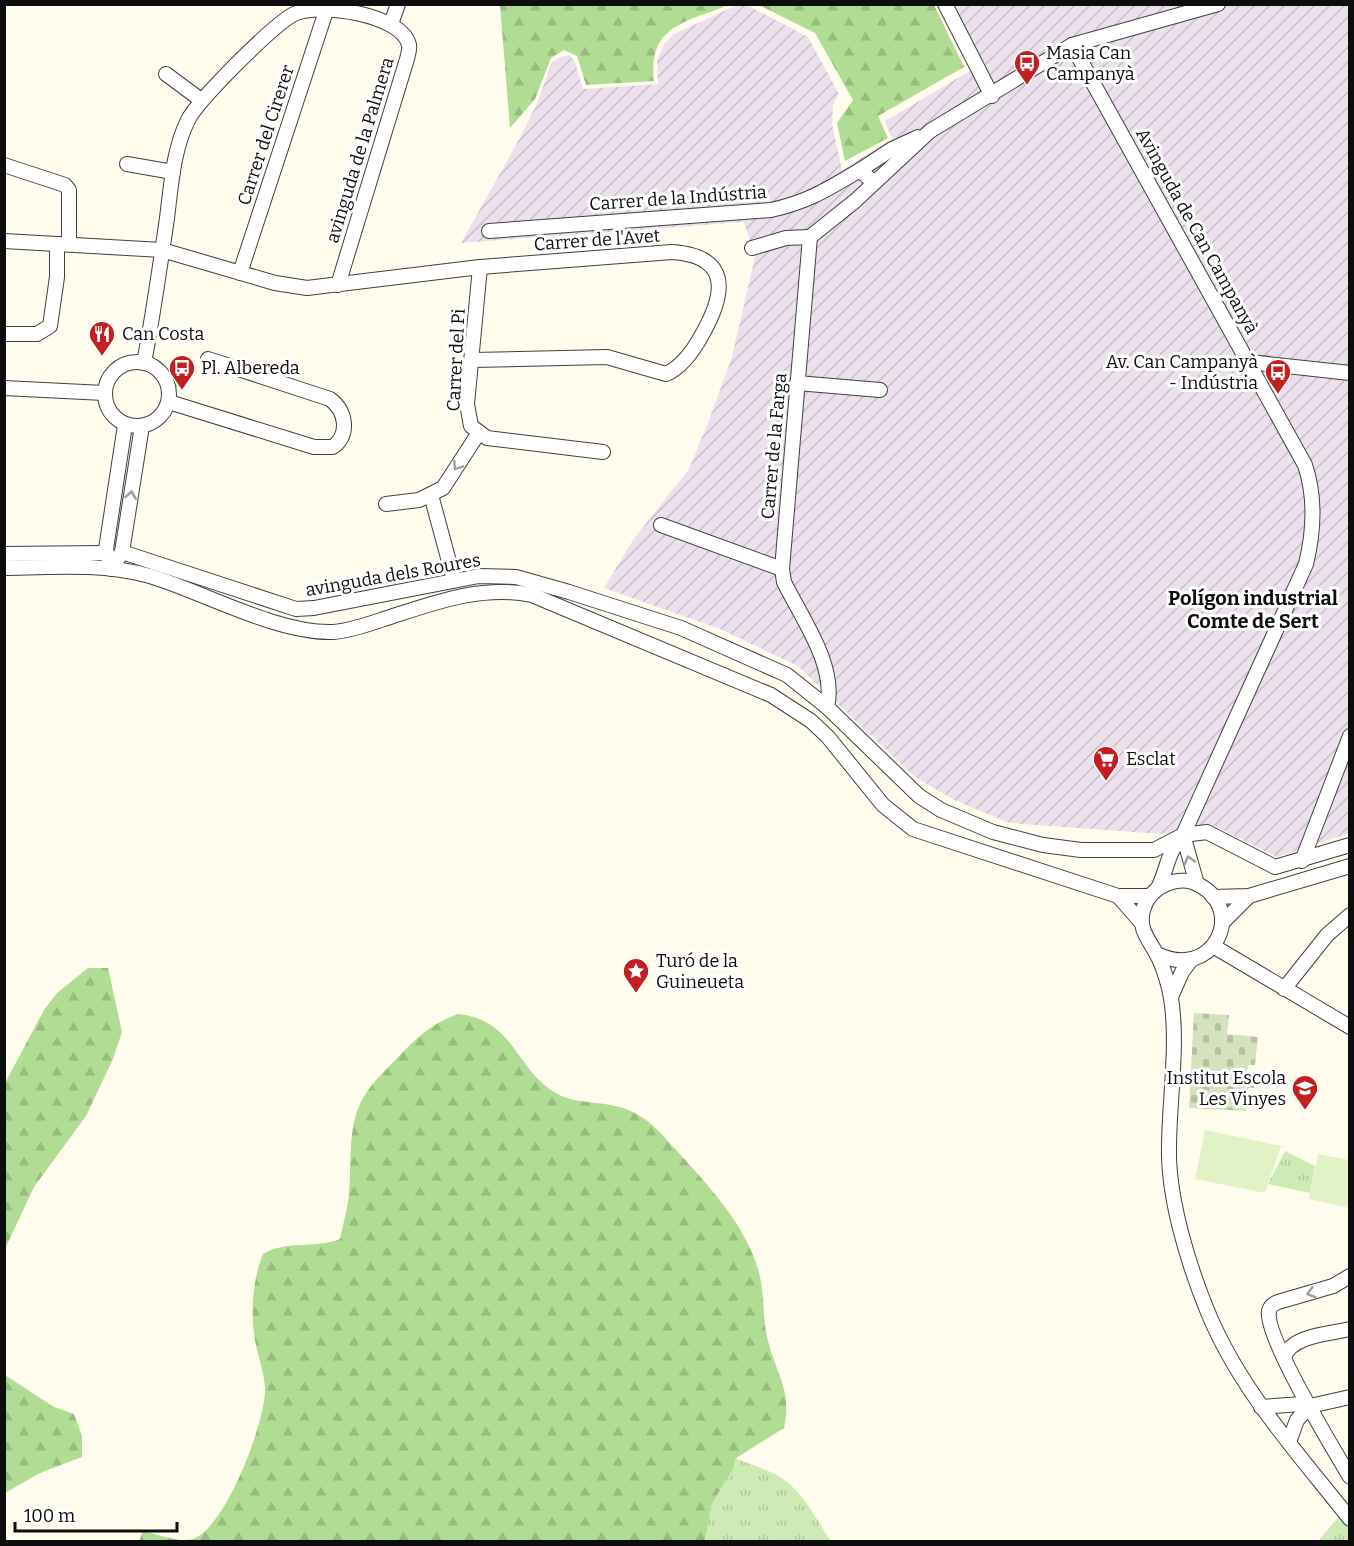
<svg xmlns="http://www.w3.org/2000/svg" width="1354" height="1546" viewBox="0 0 1354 1546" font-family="Bitter,serif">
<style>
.industrial{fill:url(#industrial-furrows)}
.grass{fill:url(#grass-tufts)}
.forest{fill:url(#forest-firs)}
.cemetery{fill:url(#cemetery-stones)}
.pitch{fill:#e1f2c7}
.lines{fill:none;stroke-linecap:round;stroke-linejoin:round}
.minor-casing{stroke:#404040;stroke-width:16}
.minor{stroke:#fff;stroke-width:14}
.oneway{stroke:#9e9e9e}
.labels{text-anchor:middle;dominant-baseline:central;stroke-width:6;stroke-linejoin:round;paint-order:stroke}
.poi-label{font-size:18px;fill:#0d0d0d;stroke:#fff;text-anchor:start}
.street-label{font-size:18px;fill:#0d0d0d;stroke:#fff}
.neighbourhood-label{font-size:20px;font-weight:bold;fill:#0d0d0d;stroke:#fff}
</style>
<defs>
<pattern id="industrial-furrows" width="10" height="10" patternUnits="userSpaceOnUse" patternTransform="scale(1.5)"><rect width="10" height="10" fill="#ebe0ec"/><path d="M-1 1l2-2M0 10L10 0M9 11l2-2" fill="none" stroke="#c8bfc9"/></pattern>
<pattern id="grass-tufts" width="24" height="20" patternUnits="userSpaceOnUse" patternTransform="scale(1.5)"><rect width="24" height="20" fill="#cfebb5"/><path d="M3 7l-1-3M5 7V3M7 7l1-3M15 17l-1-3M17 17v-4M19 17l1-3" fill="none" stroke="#b1c89a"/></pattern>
<pattern id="forest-firs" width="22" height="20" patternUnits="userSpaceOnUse" patternTransform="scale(1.5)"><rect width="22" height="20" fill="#b1dc93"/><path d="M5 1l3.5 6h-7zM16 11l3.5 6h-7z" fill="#97bc7e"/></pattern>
<pattern id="cemetery-stones" width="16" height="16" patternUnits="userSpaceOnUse" patternTransform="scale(1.5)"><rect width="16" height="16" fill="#d4e2bd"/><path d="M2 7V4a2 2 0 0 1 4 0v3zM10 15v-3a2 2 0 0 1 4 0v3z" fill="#b5c1a1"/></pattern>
</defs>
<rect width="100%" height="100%" fill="#fffced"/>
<path class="industrial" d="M737,5H747L808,37L839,94L833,105L832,124L842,170L892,139L885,121L980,65L951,5H1349V833L1277,857L1215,826L1161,834L1010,823L956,801L915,777L798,666L720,629L604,588L633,540L689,469L709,420L732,357L755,257L744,222L461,243L522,134L538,101L551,64L560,57L570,55L575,62L583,89L658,84L657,61L664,44L674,34Z"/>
<g class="grass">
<path d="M1285,1151L1315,1166L1310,1193L1268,1184Z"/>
<path d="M736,1458C751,1465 770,1470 783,1479C805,1494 816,1520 831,1541L705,1542L712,1504L733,1469Z"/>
<path d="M1349,1505V1541H1318Z"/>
</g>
<g class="forest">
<path d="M500,5V4L728,5C685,23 648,25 654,81L586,85L577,56L564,50L551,58L535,99L510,128Z"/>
<path d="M759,5H934L964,67L878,116L888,138L845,161L837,123L853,100L815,33Z"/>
<path d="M88,968H108L122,1032L113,1059L86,1116L34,1187L5,1249V1083L44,1010L57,993Z"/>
<path d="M459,1014C514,1021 514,1066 554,1092C578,1108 611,1097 640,1116C654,1124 665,1138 676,1150C708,1185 744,1223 758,1269C765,1292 762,1317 768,1341C777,1376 792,1390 784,1428L736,1458L733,1469L712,1504L705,1541H139L143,1531C157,1534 179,1543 193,1539C226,1527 265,1423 265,1390C265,1375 259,1360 256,1345C250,1318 252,1280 263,1254C286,1240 314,1249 340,1239C343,1224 348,1208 349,1193C352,1162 347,1126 363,1098C372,1082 387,1069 399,1056C416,1038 435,1021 459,1014Z"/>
<path d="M5,1375L54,1407L74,1414L82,1436V1457L40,1473L5,1493Z"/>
</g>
<path class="cemetery" d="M1194,1013L1229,1015L1227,1034L1258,1037L1255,1065H1248L1247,1078L1255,1079L1254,1088H1246V1111L1189,1108Z"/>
<g class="pitch">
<path d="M1205,1130L1281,1146L1265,1193L1195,1179Z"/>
<path d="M1318,1154L1349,1160V1208L1309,1199Z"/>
</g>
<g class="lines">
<g class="minor-casing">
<g id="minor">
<path d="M945,4L992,96"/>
<path d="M391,24L398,4"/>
<path d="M1072,45L1305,465C1316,498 1314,531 1306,564L1183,835C1167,852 1168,868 1158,888"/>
<path d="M166,74L201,100"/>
<path d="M127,164L173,172"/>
<path d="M4,165L65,185L69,190V244"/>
<path d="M860,170L892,149L918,137"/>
<path d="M489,231L771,210C808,202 828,189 860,170L873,182"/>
<path d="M810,237L782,569L784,582C802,619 837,666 827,707"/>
<path d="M810,237L855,201L930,131L1072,45L1218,4"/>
<path d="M4,241L162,250L275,283L307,288L480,267L672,252C730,256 726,292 703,333C695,348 682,367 666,374L607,357L472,360"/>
<path d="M752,248L786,238L810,237"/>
<path d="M480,267L467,404L471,426L487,438L603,452"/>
<path d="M240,273L327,8"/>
<path d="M4,334H37L50,326L57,277V244"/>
<circle cx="137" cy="394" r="32"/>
<path d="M1250,362L1350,373"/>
<path d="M144,363C153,315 160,267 167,218C171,187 173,150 188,120C198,100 273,25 294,14C318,2 402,14 409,45C410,49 408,55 407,59L338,285"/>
<path d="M797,383L880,390"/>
<path d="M4,388L104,393"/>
<path d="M169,402L314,447H333C350,434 346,411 330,399L208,359"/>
<path d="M431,495L454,580"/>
<path d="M386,504L419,500L443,488L478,434"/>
<path d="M661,525L782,569"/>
<path d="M122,552L296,609L314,608L479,576L516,577L569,592L681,628L787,675L827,707L919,796L941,810L993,832L1043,845L1081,850H1154L1183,835"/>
<path d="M4,554L103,553"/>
<path d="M117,560L122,552L142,426"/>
<path d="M4,568C53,567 103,563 150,576C203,592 278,634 333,632C349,631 366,625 381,620C431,604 480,584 532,595L771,695L811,721L828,737L883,805L913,829L1118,896H1150"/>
<path d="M111,569L106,549L125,425"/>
<path d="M1183,835L1207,832L1275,867L1350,845"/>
<path d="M1183,835L1197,884"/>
<path d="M1302,861L1350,736"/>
<path d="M1118,896L1141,922"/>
<path d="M1213,897L1249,896L1350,866"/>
<path d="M1222,923L1249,896"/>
<path d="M1213,946L1350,1027"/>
<path d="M1157,954C1213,981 1246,912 1201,886C1180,873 1150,885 1143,910C1138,930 1149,939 1157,955C1163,966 1169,985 1171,998C1179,1048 1168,1106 1169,1156C1170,1204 1189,1266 1207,1310C1239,1389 1297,1452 1350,1519"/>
<path d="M1284,989L1327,935L1350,915"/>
<path d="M1171,997L1182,972L1191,960"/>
<path d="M1350,1276L1333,1286L1278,1302C1273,1304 1270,1306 1269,1311C1264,1335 1334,1450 1350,1477"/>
<path d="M1284,1357C1292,1335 1329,1334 1350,1329"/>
<path d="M1261,1407L1302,1404L1310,1406L1350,1397"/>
<path d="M1289,1442L1297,1420L1310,1406"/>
</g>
</g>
<use href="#minor" class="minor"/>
</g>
<defs><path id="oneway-chevron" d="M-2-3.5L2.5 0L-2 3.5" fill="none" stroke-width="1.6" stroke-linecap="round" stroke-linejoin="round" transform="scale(1.5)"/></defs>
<g class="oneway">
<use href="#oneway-chevron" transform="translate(457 466) rotate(123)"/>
<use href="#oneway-chevron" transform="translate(131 495) rotate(-81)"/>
<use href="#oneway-chevron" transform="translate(1189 860) rotate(-105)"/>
<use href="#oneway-chevron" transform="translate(1311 1293) rotate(164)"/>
</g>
<defs>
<g id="bus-pin" transform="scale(1.35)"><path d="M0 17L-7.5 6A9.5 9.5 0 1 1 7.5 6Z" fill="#c31f20" stroke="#fff"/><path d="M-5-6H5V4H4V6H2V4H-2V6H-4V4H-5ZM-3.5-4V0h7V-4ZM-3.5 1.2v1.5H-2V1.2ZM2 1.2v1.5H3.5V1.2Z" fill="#fff"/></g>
<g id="restaurant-pin" transform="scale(1.35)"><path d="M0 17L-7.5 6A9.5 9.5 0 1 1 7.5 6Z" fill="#c31f20" stroke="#fff"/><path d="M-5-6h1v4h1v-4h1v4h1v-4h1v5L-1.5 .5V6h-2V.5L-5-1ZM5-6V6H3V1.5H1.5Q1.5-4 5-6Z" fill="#fff"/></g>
<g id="supermarket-pin" transform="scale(1.35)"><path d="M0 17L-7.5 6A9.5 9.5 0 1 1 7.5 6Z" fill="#c31f20" stroke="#fff"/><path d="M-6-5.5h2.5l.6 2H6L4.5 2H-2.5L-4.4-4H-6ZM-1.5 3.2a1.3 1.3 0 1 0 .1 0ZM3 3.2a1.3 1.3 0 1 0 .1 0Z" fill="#fff"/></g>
<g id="sight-pin" transform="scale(1.35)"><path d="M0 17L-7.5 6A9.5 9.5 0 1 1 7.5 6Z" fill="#c31f20" stroke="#fff"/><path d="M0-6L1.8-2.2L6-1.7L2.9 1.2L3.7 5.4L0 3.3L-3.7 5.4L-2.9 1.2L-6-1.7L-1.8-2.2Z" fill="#fff"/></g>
<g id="school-pin" transform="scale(1.35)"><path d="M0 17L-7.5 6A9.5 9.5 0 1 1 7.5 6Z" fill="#c31f20" stroke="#fff"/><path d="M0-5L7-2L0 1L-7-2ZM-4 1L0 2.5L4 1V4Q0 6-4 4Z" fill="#fff"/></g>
</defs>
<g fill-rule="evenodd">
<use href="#bus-pin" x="1027" y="63"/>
<use href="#restaurant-pin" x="102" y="334"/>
<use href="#bus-pin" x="182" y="368"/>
<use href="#bus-pin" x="1278" y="372"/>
<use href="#supermarket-pin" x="1106" y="759"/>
<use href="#sight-pin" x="636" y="971"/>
<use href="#school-pin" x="1305" y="1088"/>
</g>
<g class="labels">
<g class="poi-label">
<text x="1046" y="53">Masia Can<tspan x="1046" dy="21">Campanyà</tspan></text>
<text x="122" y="334">Can Costa</text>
<text x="1258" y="362" text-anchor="end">Av. Can Campanyà<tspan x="1258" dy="21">- Indústria</tspan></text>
<text x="201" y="368">Pl. Albereda</text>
<text x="1126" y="759">Esclat</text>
<text x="656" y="961">Turó de la<tspan x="656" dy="21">Guineueta</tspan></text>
<text x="1286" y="1078" text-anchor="end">Institut Escola<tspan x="1286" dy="21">Les Vinyes</tspan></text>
</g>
<g class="street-label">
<text transform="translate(266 135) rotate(-72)">Carrer del Cirerer</text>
<text transform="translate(360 150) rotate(-73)">avinguda de la Palmera</text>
<text transform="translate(678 198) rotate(-4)">Carrer de la Indústria</text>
<text transform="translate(1197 231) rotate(61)">Avinguda de Can Campanyà</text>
<text transform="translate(597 240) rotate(-4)">Carrer de l'Avet</text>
<text transform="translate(456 360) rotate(-87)">Carrer del Pi</text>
<text transform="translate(774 446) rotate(-85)">Carrer de la Farga</text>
<text transform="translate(393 575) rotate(-10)">avinguda dels Roures</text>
</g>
<g class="neighbourhood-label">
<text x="1253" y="598">Polígon industrial<tspan x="1253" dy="23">Comte de Sert</tspan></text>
</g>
</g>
<rect width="1354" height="1546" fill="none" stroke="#0d0d0d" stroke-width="12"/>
<path d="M15 1522v9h162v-9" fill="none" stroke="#0d0d0d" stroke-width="3"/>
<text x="24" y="1522" font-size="18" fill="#0d0d0d" stroke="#ffffff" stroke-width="4.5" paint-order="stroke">100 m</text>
</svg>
